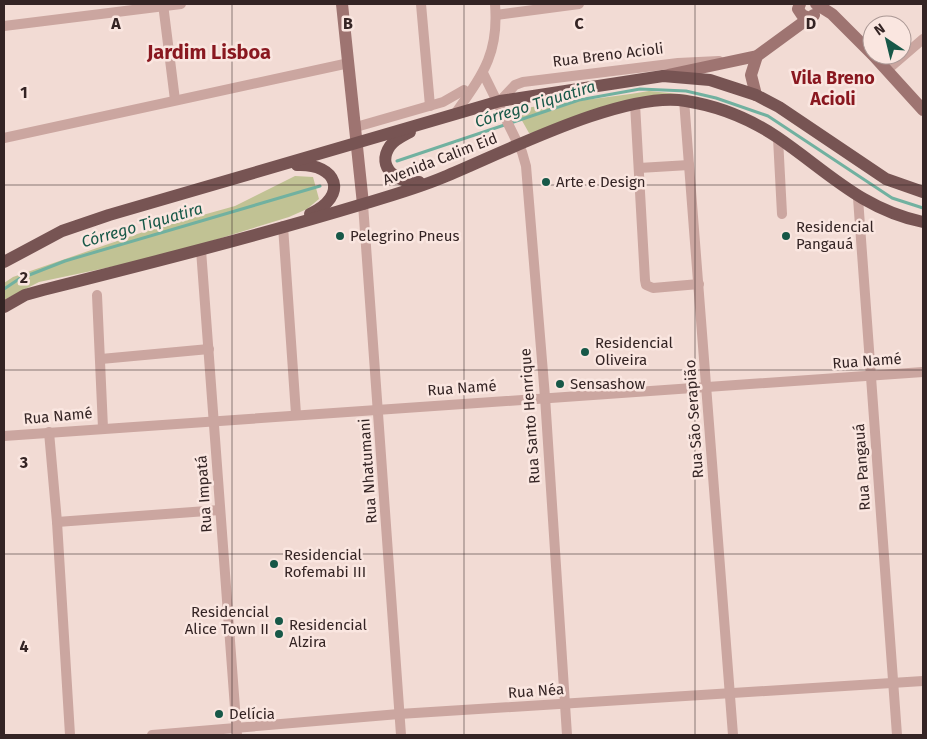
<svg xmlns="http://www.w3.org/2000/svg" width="927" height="739" viewBox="0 0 927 739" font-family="'Fira Sans',sans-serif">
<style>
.green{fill:#c1c294}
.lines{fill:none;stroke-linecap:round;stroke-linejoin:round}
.stream{stroke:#71b1a0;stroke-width:3}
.street{stroke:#cba6a0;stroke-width:10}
.secondary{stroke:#9e7471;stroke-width:12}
.primary{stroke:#775453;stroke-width:12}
.grid{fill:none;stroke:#342424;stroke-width:1;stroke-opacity:0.55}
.poi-dot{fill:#175848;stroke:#fae6e0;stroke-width:2}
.labels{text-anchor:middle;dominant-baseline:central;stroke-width:5;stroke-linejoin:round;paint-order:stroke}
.street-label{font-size:15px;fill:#342424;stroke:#fae6e0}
.poi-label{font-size:15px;fill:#342424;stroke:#fae6e0;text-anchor:start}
.water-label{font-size:16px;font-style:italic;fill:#175848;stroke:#fae6e0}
.quarter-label{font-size:18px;font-weight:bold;fill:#89171f;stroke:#fae6e0}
.district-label{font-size:20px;font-weight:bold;fill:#89171f;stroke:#fae6e0}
.grid-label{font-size:16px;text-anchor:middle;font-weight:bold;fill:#342424;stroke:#fae6e0;stroke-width:5;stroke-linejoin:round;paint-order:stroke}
</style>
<rect width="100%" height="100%" fill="#f2dbd4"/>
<g class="green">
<path d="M649,91L689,95L622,104L546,132L529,133L516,110C560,101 604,99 649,91Z"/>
<path d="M295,176L313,177L319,199L307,209L289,217L163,256L39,282L4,300V283L13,277L149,230L235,206Z"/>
</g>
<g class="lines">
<g class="stream">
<path d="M397,161L579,100L640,89L686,91L716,98L768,116L892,198L923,208"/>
<path d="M4,289L19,279L65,261L320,186"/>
</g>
<g class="street">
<path d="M163,4L175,100"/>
<path d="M421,4L430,106"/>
<path d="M496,15L579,4"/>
<path d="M4,26L181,4"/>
<path d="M887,70L923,39"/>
<path d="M483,73L522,152L526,166L545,397L567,735"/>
<path d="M684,100L733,735"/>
<path d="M500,101L515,85L523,82L678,63L719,61"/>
<path d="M635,104L645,280L646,285L653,288L699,284"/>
<path d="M455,114C483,74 499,54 495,4"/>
<path d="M356,127L443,102L464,90"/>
<path d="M4,138L349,63"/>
<path d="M778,138L782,214"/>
<path d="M639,168L689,165"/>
<path d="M858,198L897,735"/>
<path d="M363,204L401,735"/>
<path d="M283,226L296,414"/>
<path d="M201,250L237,735"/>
<path d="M97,295L103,428"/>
<path d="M101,359L209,349"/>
<path d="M49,432L57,522L70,735"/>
<path d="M4,436L923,372"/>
<path d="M57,522L220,510"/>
<path d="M152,735L399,714L923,681"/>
</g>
<g class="secondary">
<path d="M342,4L363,204"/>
<path d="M800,4L798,9L802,15L809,18L814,15"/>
<path d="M816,4L832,14L872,54"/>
<path d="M873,55L923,110"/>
<path d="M663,76L757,56L809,18"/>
<path d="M756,95L751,75L757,56"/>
</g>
<g class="primary">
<path d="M410,132C403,136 395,139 390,146C375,168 399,184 419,182"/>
<path d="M297,165C338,163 349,196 310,214"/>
<path d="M4,262L62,231L109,215L500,101L663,76L710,80L756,95L779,107L886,179L923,192"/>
<path d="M4,307L25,295L43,290C150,263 257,236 363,204C390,196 418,188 444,177C503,153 624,90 686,101C718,106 750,119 777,137C827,171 861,209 923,222"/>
</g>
</g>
<path class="grid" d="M232,4V735M464,4V735M695,4V735M4,185H923M4,370H923M4,554H923"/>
<g class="poi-dot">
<circle cx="546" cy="182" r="5"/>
<circle cx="340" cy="236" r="5"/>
<circle cx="786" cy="236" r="5"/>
<circle cx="585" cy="352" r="5"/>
<circle cx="560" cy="384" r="5"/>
<circle cx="274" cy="564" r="5"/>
<circle cx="279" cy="621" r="5"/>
<circle cx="279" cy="634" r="5"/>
<circle cx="219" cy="714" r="5"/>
</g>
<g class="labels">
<g class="street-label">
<text transform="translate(608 55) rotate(-7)">Rua Breno Acioli</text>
<text transform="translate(440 159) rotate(-21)">Avenida Calim Eid</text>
<text transform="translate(867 361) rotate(-4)">Rua Namé</text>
<text transform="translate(462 388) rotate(-4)">Rua Namé</text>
<text transform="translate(58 416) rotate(-5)">Rua Namé</text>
<text transform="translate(530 416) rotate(-94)">Rua Santo Henrique</text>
<text transform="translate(694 419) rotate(-94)">Rua São Serapião</text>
<text transform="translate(862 467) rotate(-94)">Rua Pangauá</text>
<text transform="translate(368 471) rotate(-94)">Rua Nhatumani</text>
<text transform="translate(204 494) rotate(-94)">Rua Impatá</text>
<text transform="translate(536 691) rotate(-4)">Rua Néa</text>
</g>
<g class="poi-label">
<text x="556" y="182">Arte e Design</text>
<text x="796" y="227">Residencial<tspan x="796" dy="17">Pangauá</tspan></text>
<text x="350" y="236">Pelegrino Pneus</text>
<text x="595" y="343">Residencial<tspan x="595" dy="17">Oliveira</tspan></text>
<text x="570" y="384">Sensashow</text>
<text x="284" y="555">Residencial<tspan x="284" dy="17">Rofemabi III</tspan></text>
<text x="269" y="612" text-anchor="end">Residencial<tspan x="269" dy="17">Alice Town II</tspan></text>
<text x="289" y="625">Residencial<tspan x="289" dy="17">Alzira</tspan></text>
<text x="229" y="714">Delícia</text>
</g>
<g class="water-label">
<text transform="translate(535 104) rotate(-17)">Córrego Tiquatira</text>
<text transform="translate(142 225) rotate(-16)">Córrego Tiquatira</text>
</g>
<g class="quarter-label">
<text x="833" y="78">Vila Breno<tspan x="833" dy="21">Acioli</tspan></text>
</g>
<g class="district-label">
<text x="209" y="52">Jardim Lisboa</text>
</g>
</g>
<g class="grid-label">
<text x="116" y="29">A</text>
<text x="348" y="29">B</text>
<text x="579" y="29">C</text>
<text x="811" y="29">D</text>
<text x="24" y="98">1</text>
<text x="24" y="283">2</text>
<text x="24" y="468">3</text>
<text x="24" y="652">4</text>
</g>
<rect width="927" height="739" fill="none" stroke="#342424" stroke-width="10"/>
<g transform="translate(887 40) rotate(325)"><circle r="24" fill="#fae6e0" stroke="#ab9895"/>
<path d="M0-4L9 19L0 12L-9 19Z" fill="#175848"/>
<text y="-8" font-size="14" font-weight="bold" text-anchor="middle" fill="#342424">N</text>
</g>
</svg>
